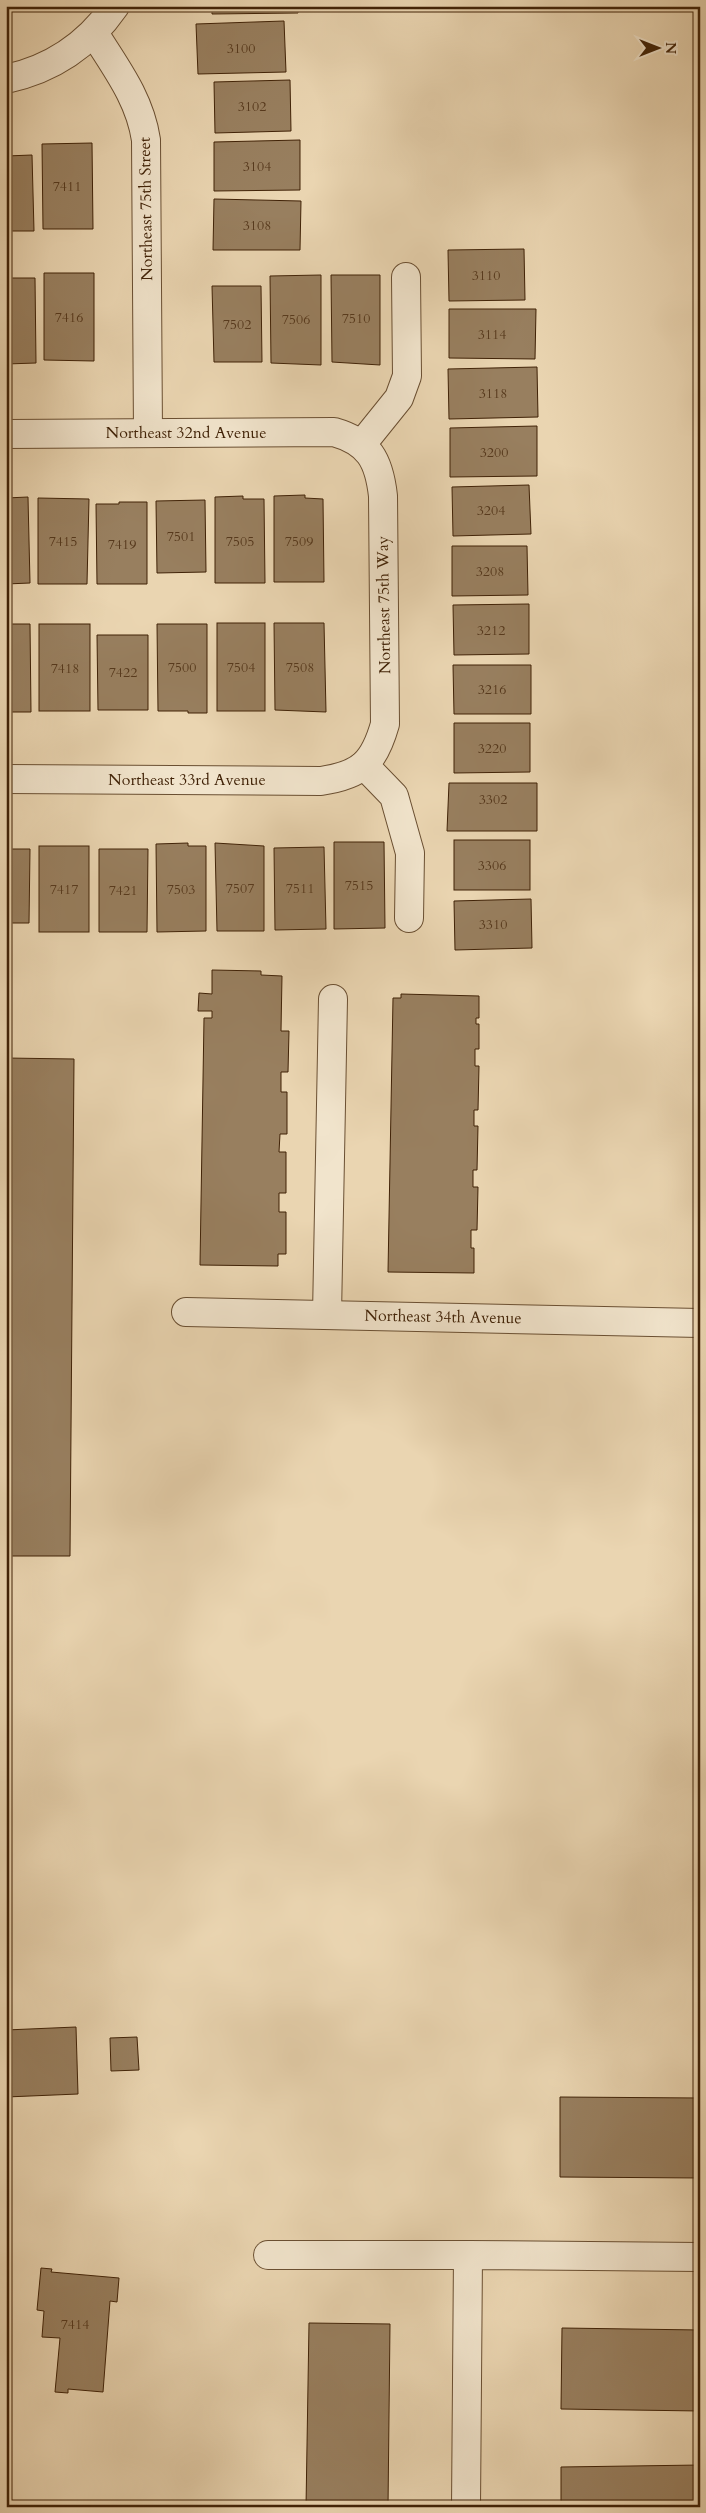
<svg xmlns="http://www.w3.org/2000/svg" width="706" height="2513" viewBox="0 0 706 2513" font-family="Cardo,serif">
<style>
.building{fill:#987f5f;stroke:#402207}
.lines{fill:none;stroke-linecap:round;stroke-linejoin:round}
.minor-casing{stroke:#6a4f32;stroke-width:30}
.minor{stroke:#f1e4cc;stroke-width:28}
.labels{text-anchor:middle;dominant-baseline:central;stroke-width:5;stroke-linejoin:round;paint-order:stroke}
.number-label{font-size:14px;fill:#56391d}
.street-label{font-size:16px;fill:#402207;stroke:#f1e4cc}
</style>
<rect width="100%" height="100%" fill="#ead5b1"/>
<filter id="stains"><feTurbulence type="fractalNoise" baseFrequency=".004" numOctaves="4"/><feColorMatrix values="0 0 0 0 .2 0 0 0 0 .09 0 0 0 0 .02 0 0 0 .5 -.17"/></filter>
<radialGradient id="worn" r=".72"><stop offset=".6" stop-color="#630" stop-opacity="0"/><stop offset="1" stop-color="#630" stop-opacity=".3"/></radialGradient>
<g class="building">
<path d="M212,6H298V13L212,14Z"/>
<path d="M284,21L286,72L198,74L196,24Z"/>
<path d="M290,80L291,131L215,133L214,82Z"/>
<path d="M300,140V190L214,191V142Z"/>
<path d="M92,143L93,229H43L42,144Z"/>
<path d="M32,155L34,231H6V156Z"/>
<path d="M214,199L301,201L300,250H213Z"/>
<path d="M524,249L525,300L449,301L448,250Z"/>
<path d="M44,273H94V361L44,360Z"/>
<path d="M321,275V365L271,363L270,276Z"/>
<path d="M331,275H380V365L332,362Z"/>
<path d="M6,278H35L36,363L6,364Z"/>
<path d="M212,286H261L262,362H214Z"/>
<path d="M449,309H536L535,359L449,358Z"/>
<path d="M537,367L538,417L449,419L448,369Z"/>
<path d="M537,426V476L450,477V428Z"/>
<path d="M529,485L531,534L453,536L452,487Z"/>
<path d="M305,495V498L323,499L324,582H274V496Z"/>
<path d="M243,496V499H264L265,583H215V497Z"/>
<path d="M28,497L30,583L6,584V498Z"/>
<path d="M38,498L89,499L87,584H38Z"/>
<path d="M205,500L206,572L157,573L156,501Z"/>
<path d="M119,502H147V584H97L96,504H119Z"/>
<path d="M452,546H527L528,595L452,596Z"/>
<path d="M529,604V654L454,655L453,605Z"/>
<rect x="217" y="623" width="48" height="88"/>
<path d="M274,623H324L326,712L275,710Z"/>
<path d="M6,624H30L31,712H6Z"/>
<rect x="39" y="624" width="51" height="87"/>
<path d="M157,624H207V713H188V711H158Z"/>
<path d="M97,635H148V710H98Z"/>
<path d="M453,665H531V714H454Z"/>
<path d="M454,723H530V772L454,773Z"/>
<path d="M449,783H537V831H447Z"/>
<rect x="454" y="840" width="76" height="50"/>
<path d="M334,842H384L385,928L334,929Z"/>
<path d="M188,843V846H206V931L157,932L156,844Z"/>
<path d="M215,843L264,846V931H217Z"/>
<rect x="39" y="846" width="50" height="86"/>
<path d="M324,847L326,929L275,930L274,848Z"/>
<path d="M6,849H30L29,923H6Z"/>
<path d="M99,849H148L147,932H99Z"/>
<path d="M531,899L532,948L455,950L454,901Z"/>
<path d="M212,970L261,971V975L282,976L281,1031H289L288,1072H281V1092H287V1134H280L279,1152H286V1193H279V1212H286V1254H278V1266L200,1265L204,1018H212V1011H198L199,993L212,994Z"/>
<path d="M401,994L479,996V1018H476V1024H479V1049H475V1066H479L478,1110H474V1126H478L477,1170H473V1187H478L477,1230H471V1248H474V1273L388,1272L393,998H401Z"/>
<path d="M6,1058L74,1059L70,1556H6Z"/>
<path d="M76,2027L78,2094L6,2097V2030Z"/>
<path d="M137,2037L139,2070L111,2071L110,2038Z"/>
<path d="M560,2097L700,2098V2178L560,2177Z"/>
<path d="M41,2268L52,2269L51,2272L119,2278L117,2302L110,2301L103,2392L68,2389V2393L55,2392L60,2338L42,2337L44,2311L37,2310Z"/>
<path d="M309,2323L390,2324L388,2507H306Z"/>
<path d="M562,2328L700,2330V2411L561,2409Z"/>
<path d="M700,2465V2507H561V2467Z"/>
</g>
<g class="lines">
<g class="minor-casing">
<g id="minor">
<path d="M94,33C116,68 140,99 146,140L148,433"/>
<path d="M6,79C53,69 88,45 115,6"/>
<path d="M6,434L334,432C369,442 379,460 383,496L385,724C374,763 361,775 321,781L6,779"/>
<path d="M362,444L399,398L407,376L406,277"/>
<path d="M364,765L394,796L410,853L409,918"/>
<path d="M186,1312L700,1323"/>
<path d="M327,1315L333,999"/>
<path d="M268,2255H468"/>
<path d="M466,2507L468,2255L700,2257"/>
</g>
</g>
<use href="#minor" class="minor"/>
</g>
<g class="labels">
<g class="number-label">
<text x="241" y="48">3100</text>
<text x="252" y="106">3102</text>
<text x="257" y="166">3104</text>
<text x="67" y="186">7411</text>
<text x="257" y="225">3108</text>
<text x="486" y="275">3110</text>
<text x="69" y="317">7416</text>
<text x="356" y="318">7510</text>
<text x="296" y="319">7506</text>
<text x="237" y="324">7502</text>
<text x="492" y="334">3114</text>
<text x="493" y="393">3118</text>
<text x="494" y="452">3200</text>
<text x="491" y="510">3204</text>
<text x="181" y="536">7501</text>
<text x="63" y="541">7415</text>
<text x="240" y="541">7505</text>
<text x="299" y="541">7509</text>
<text x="122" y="544">7419</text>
<text x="490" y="571">3208</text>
<text x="491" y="630">3212</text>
<text x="182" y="667">7500</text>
<text x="241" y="667">7504</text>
<text x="300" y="667">7508</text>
<text x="65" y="668">7418</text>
<text x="123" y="672">7422</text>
<text x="492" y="689">3216</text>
<text x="492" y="748">3220</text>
<text x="493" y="799">3302</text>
<text x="492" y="865">3306</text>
<text x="359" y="885">7515</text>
<text x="240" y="888">7507</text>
<text x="300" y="888">7511</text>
<text x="64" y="889">7417</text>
<text x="181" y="889">7503</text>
<text x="123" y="890">7421</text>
<text x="493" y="924">3310</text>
<text x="75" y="2324">7414</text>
</g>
<g class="street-label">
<text transform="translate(146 209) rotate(-91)">Northeast 75th Street</text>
<text x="186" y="433">Northeast 32nd Avenue</text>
<text transform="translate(384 605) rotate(-91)">Northeast 75th Way</text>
<text x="187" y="780">Northeast 33rd Avenue</text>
<text transform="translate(443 1317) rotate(1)">Northeast 34th Avenue</text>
</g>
</g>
<rect width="706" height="2513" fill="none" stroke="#ead5b1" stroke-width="25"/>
<rect x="8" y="8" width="691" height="2498" fill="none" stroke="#402207" stroke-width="2.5"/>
<rect x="12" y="12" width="681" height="2488" fill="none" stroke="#402207"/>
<g transform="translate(658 48) rotate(90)" stroke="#f1e4cc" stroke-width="4" paint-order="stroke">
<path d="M0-4L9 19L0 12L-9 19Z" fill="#402207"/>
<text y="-8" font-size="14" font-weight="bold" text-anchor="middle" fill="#402207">N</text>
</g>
<rect width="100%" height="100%" filter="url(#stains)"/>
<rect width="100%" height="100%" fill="url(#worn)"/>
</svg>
